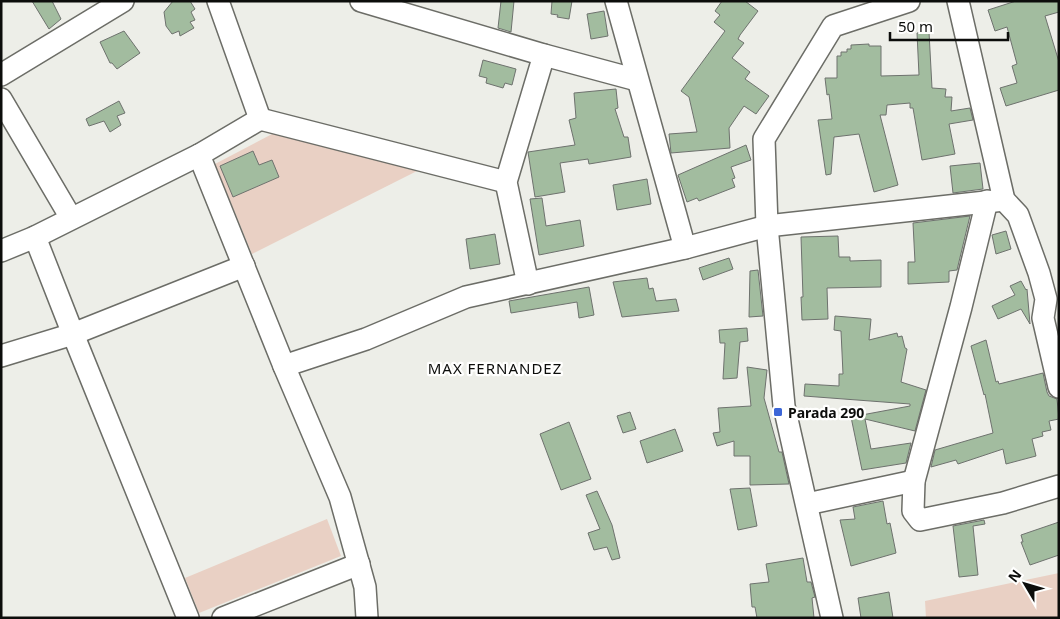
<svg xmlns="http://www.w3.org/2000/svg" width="1060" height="619" viewBox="0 0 1060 619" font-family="'Noto Sans',sans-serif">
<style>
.green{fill:#e9d0c4}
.building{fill:#a2bc9f;stroke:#6e726e}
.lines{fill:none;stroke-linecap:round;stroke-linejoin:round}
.minor-casing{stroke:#6c6d67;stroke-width:24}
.minor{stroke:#fff;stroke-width:21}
.poi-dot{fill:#3c66d7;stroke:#fffffe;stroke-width:2}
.labels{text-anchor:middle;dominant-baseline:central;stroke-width:4.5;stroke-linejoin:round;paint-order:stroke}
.poi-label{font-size:14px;font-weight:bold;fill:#0c0d0b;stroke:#fffffe;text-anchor:start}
.neighbourhood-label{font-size:15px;letter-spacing:1px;fill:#0c0d0b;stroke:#fffffe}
</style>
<rect width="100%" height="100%" fill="#edeee8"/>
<g class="green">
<path d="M274,133L417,171L252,254L215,164Z"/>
<path d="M327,519L341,556L199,613L185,578Z"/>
<path d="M1059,573V618H926L925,601Z"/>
</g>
<g class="building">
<path d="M32,1H52L61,19L49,29Z"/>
<path d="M173,1H190L195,9L191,12L195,20L190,22L194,28L180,36L179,31L172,34L166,26L164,12Z"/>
<path d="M501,1H514L511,32L498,28Z"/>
<path d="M552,1H572L569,19L557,17L558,15L551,14Z"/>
<path d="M722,1H745L758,11L740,35L738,39L744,43L732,58L750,72L745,79L769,96L756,114L744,106L729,128L730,148L671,153L669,134L697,132L689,97L681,91L725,31L714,22L720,15L715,11Z"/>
<path d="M1016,1H1059V12L1045,16L1059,62V90L1006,106L1000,88L1017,83L1012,66L1017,64L1007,27L995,31L988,10Z"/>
<path d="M604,11L608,36L591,39L587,14Z"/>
<path d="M124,31L140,53L117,69L112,63H110L100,42Z"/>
<path d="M929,32L932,88L946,89L945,97H952L951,111L970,108L973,120L949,124L955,154L922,160L913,108H910V103L887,105L886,115H880L898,185L874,192L859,134L834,137L831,174L826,175L818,120L832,119L829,94L827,95L825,78H837V56H841V52H847V49H851V45L869,44V46H881V76L919,75L917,33Z"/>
<path d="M483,60L516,69L512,85L505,83L503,88L486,83L487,78L479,76Z"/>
<path d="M616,89L618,108L615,109L624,137H628L631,157L589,164L588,159L560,163L565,192L535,197L528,152L575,145L569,120L576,118L574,93Z"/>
<path d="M119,101L125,113L117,116L121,125L110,132L104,121L89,126L86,119Z"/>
<path d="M746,145L751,160L731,167L735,178L732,179L735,187L699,201L697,198L687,202L678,175Z"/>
<path d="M253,151L259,165L272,160L279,177L233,197L220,166Z"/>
<path d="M980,163L983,189L953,193L950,166Z"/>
<path d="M647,179L651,204L617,210L613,185Z"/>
<path d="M542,198L546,226L580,220L584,246L539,255L530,199Z"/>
<path d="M970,216L957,270L949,271V282L908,284V262H915L913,223Z"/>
<path d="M1006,231L1011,249L996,254L992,235Z"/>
<path d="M495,234L500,264L470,269L466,239Z"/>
<path d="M838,236L839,257H850V261L881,260V287L827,288L828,319L802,320L801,297H803L801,237Z"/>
<path d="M729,258L733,269L703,280L699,268Z"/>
<path d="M758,270L763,316L749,317L750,271Z"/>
<path d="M647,278L649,289L653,288L656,301L676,299L679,311L622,317L613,282Z"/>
<path d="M1021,281L1026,290L1027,289L1030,324L1021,309L998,319L992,306L1015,295L1010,286Z"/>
<path d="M589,287L594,315L579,318L577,302L511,313L509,301Z"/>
<path d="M835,316L871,319L869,340L897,333L898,337L902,336L905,348L907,349L901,382L926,390L915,431L865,419L871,449L911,443L906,463L862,470L851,417L910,406V404L804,396L805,384L839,386V374H843L841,331L834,330Z"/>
<path d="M747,328L748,341L740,342L737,378L723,379L725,343H720L719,330Z"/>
<path d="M986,340L996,382L998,381L999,384L1043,373L1047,392L1049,396L1057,399L1059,419L1049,421L1051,430L1042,432L1043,436L1032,439L1036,456L1006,464L1003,449L958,464L956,460L931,467L935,450L993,433L985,394L984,395L971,346Z"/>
<path d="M747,367L767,370L764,398L779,452H782L789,484L750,485V456H734V441L717,446L713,433L720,432L718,408L751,406Z"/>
<path d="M630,412L636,429L623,433L617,416Z"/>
<path d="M569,422L591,479L561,490L540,434Z"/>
<path d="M675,429L683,451L647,463L640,441Z"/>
<path d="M750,488L757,526L738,530L730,489Z"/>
<path d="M597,491L612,525L620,558L612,560L607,547L594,550L588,533L600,529L586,495Z"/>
<path d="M883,501L887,524L890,523L896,553L851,566L840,520L855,519L853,507Z"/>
<path d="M984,520L985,524L973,526L978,575L959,577L953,526Z"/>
<path d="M1059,522V555L1030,565L1021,542H1023L1021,535Z"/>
<path d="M803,558L807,582H811L815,597L812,598L814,618H757L755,607H752L750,584L769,582L766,564Z"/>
<path d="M889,592L893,618H861L858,598Z"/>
</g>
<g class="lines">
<g class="minor-casing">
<g id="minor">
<path d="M218,1L260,119"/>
<path d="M361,1L544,55L637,80"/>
<path d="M616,1L685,248"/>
<path d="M958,1L1004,200L1018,215L1039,273L1046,299L1043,318L1059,387"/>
<path d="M1,75L123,1"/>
<path d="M1,99L71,218"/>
<path d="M987,201L961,307L914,481L913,511L920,520L1003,503L1059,486"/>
<path d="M35,237L73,334L188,618"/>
<path d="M1,251L35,237L199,155"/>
<path d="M528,284L506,182L544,55"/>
<path d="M1,356L73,334L244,266"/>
<path d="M284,366L366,339L466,297L685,248L767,226L1004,200"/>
<path d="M807,504L914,481"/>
<path d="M223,618L359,564"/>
<path d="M367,618L365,587L340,497L284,366L199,155L260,119L506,182"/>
<path d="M832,618L784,406L767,226L764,139L833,26L909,1"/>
</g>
</g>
<use href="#minor" class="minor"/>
</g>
<rect class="poi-dot" x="773" y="407" width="10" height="10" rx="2.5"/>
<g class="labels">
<g class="poi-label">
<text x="788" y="412">Parada 290</text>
</g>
<g class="neighbourhood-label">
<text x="495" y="368">MAX FERNANDEZ</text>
</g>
</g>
<rect width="1060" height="619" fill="none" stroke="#0c0d0b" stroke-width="5"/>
<g transform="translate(1025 584) rotate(308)" stroke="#fffffe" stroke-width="4" paint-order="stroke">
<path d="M0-4L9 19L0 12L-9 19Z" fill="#0c0d0b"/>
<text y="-8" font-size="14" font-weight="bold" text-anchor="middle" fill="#0c0d0b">N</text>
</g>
<path d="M890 32v8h118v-8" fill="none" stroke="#0c0d0b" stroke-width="2.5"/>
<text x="898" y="32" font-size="15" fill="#0c0d0b" stroke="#fffffe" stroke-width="4" paint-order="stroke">50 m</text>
</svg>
